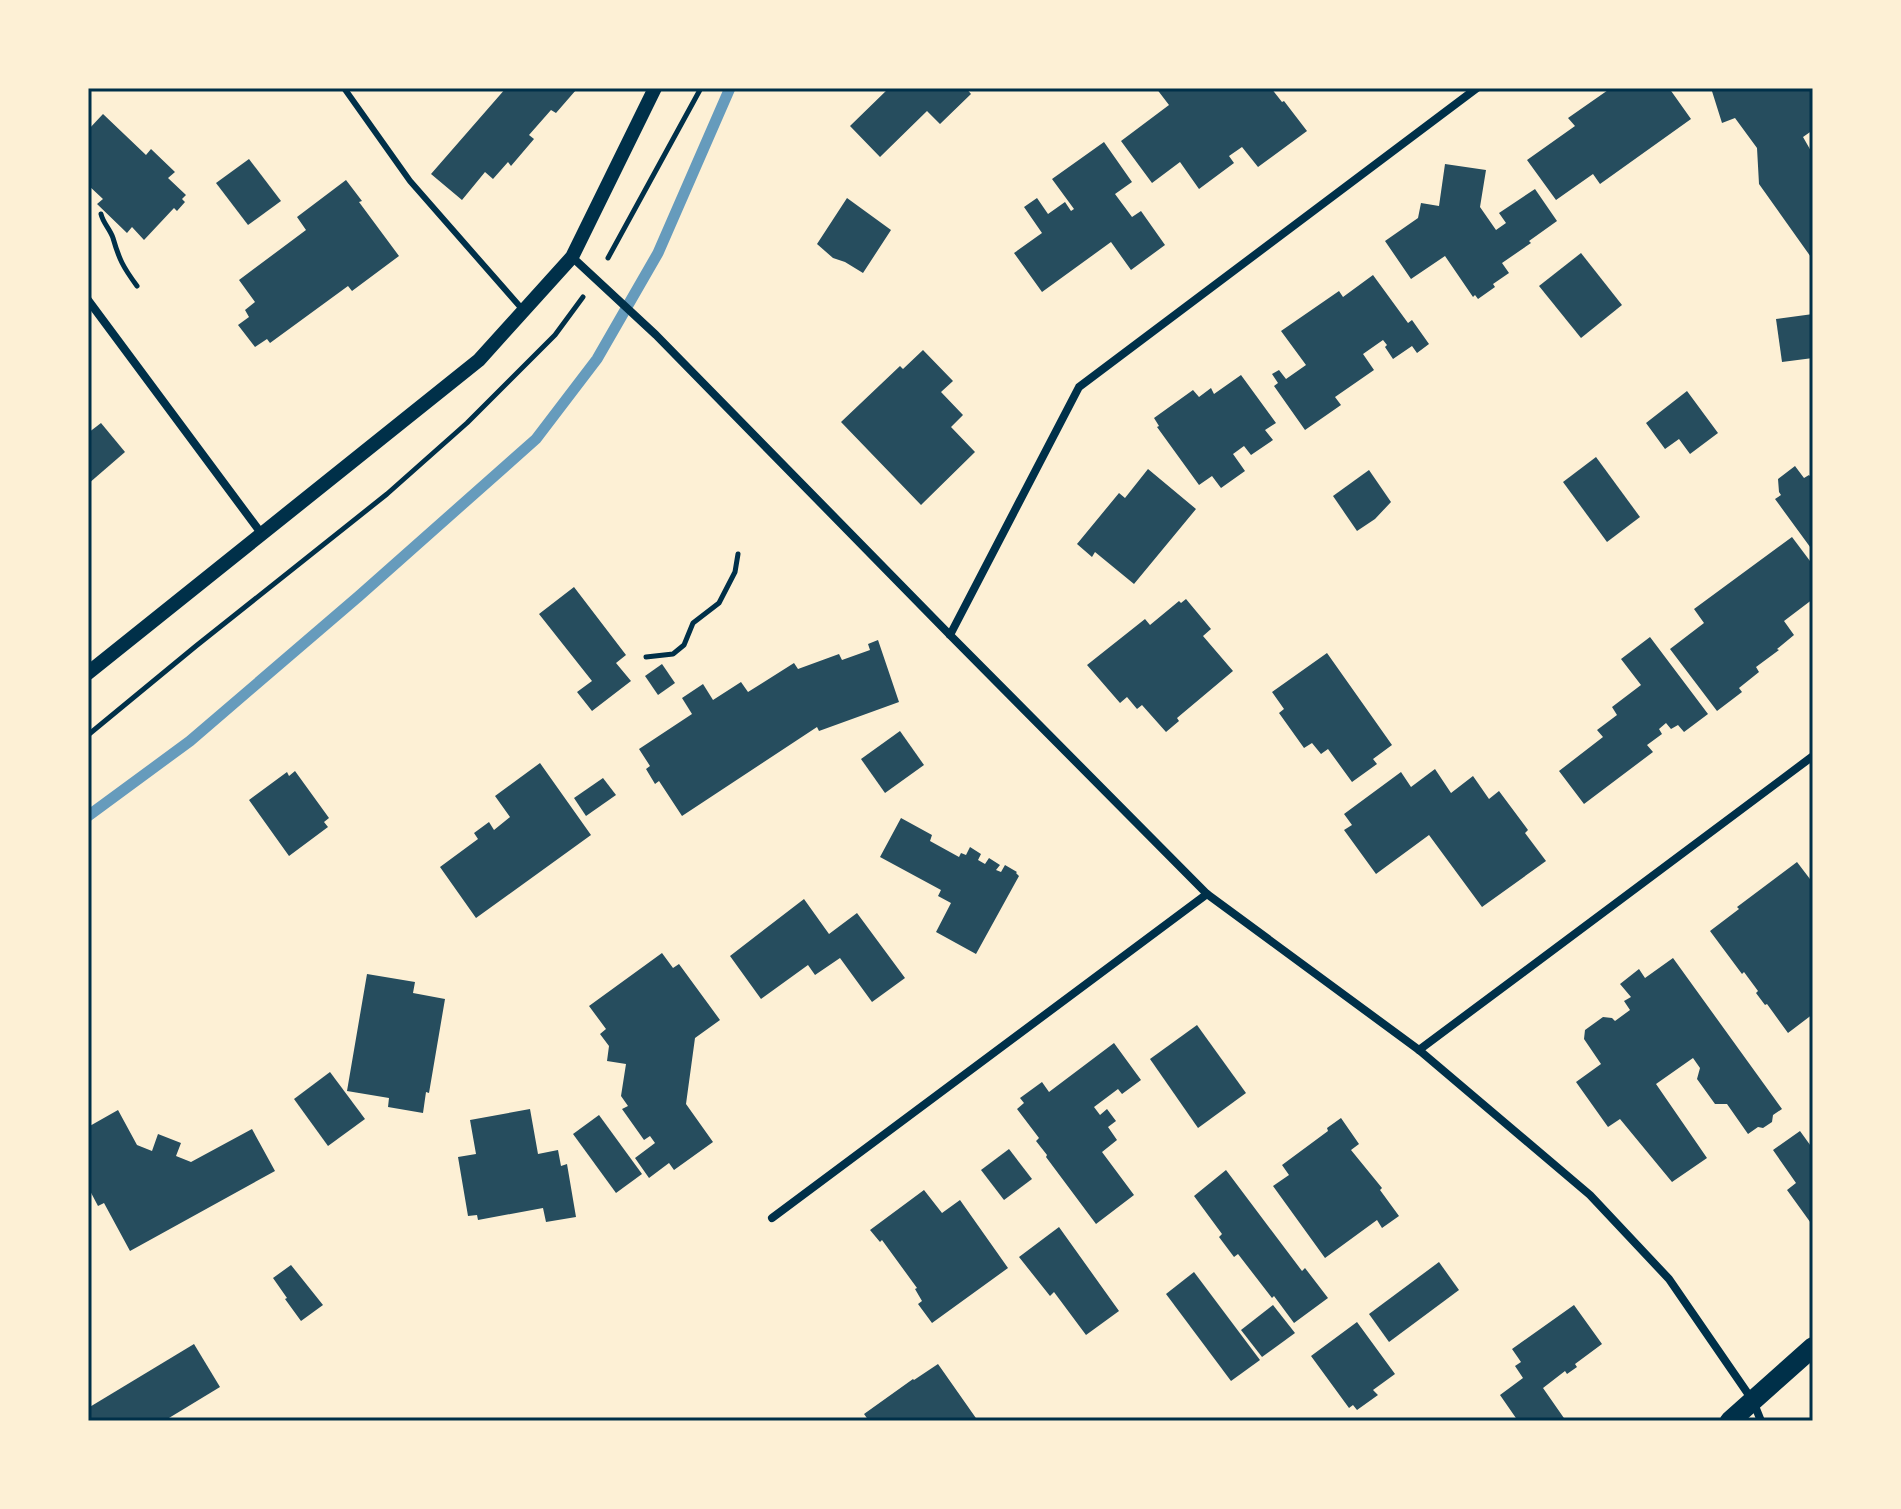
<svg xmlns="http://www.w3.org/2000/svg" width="1901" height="1509" viewBox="0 0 1901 1509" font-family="Barlow,sans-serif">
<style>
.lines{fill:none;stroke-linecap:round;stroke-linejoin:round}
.stream{stroke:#669bbc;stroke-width:11}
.building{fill:#264d5e}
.path{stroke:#003049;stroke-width:5}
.service{stroke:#003049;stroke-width:6}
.minor{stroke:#003049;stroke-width:8}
.tertiary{stroke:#003049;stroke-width:14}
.primary{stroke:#003049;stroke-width:20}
.neatline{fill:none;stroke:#003049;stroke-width:3}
</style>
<rect width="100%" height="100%" fill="#fdf0d5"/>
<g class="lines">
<path class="stream" d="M88,816L190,741L359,596L536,439L597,359L658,253L730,88"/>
</g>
<g class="building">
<path d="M506,88H574L576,90L556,113L551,110L529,135L534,139L511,166L508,162L493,179L485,172L462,200L431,174Z"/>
<path d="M889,88H966L971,94L940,124L927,111L880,157L850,126Z"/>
<path d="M1156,88H1271L1282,102L1284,101L1307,131L1258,167L1242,147L1229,156L1234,163L1199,189L1180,162L1152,183L1121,141L1169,105Z"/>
<path d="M1611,88H1669L1691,119L1600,184L1593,174L1556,200L1527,160L1575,126L1568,118Z"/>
<path d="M1711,88H1813V130L1803,137L1811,151L1813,165V260L1759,184L1757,148L1735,118L1722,123Z"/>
<path d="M103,114L146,155L151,149L175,172L168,178L186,195L182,199L185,202L177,211L174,208L144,240L132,227L127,233L97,204L103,199L88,185V130Z"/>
<path d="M1104,142L1132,182L1115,194L1132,217L1141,211L1165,245L1131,270L1111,242L1042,292L1014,253L1042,233L1024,207L1037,198L1048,214L1065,202L1071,211L1074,209L1052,179Z"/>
<path d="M249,159L281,201L248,225L216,183Z"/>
<path d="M1445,164L1486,170L1480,207L1496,230L1506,223L1499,213L1535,189L1557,221L1529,241L1531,243L1502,263L1509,273L1493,284L1495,287L1478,299L1475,295L1473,297L1445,256L1411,279L1385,241L1418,218L1421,203L1439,206Z"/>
<path d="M346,180L362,201L359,202L399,256L352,291L348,286L270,343L267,339L255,347L238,325L249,317L245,310L255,302L239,280L306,230L297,217Z"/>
<path d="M847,198L891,230L863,273L845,262L833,258L817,244Z"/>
<path d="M1581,253L1622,305L1581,338L1539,286Z"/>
<path d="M1373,275L1408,323L1412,320L1429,344L1417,353L1412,346L1393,359L1385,347L1387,345L1383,340L1363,354L1374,370L1335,397L1341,405L1305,430L1274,386L1278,383L1272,374L1279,370L1286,379L1306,365L1281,331L1339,291L1343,297Z"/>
<path d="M1813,314V358L1782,362L1776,319Z"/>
<path d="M923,350L953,381L941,392L963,415L951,427L975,452L921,505L841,422L900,366L903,369Z"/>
<path d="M1241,375L1276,423L1265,430L1273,440L1251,455L1244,446L1233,454L1245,471L1221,488L1212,476L1199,485L1157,427L1159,426L1154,418L1193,390L1199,397L1211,388L1214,394Z"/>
<path d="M1687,391L1718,433L1690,454L1679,439L1665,449L1646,423Z"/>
<path d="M101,423L125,452L88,484V433Z"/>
<path d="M1596,457L1640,517L1607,542L1563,482Z"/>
<path d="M1795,466L1804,478L1809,475L1813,480V551L1775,499L1781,495L1779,492L1778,479Z"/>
<path d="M1148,469L1196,509L1134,584L1095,552L1092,557L1077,544L1119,493L1125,498Z"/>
<path d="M1369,470L1391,502L1375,519L1357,531L1333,496Z"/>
<path d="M1792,537L1813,565V599L1784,621L1794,635L1777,649L1779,650L1756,667L1759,672L1739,688L1742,692L1717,711L1670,649L1704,623L1694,609Z"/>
<path d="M574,587L626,655L616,663L631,681L592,711L577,692L592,681L539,614Z"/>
<path d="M1186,599L1211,629L1203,636L1233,671L1177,718L1179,721L1166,732L1142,705L1137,709L1127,697L1120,703L1087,665L1145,619L1150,625L1179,601L1181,603Z"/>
<path d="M1650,637L1708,714L1684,732L1678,725L1671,729L1666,723L1659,729L1662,734L1647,745L1653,752L1584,804L1559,771L1603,737L1597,730L1617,715L1612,707L1641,685L1621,659Z"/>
<path d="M878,640L899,702L819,731L817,727L682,816L659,781L655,784L646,769L650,766L639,749L692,714L682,698L703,684L713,700L741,682L748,692L794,663L798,669L839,654L842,660L870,650L868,644Z"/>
<path d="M1327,653L1392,745L1373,759L1377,764L1352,782L1328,749L1321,754L1312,743L1304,748L1279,713L1284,709L1272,692Z"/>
<path d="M662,664L675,683L658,695L645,676Z"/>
<path d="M900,731L924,765L885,793L861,759Z"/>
<path d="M540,763L591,835L476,918L440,867L478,839L474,833L489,822L494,830L510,817L495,796Z"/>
<path d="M1435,769L1451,793L1473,776L1489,799L1499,791L1528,830L1525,833L1546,861L1482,907L1429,835L1376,874L1344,830L1352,825L1344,814L1401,772L1411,787Z"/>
<path d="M295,771L329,818L324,822L328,827L289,856L249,800L287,772L289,776Z"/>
<path d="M603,778L616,795L586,816L574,798Z"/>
<path d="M901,818L932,835L930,841L959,857L961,853L966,855L970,847L981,854L978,860L985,864L989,858L1000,865L996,870L1001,872L1005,865L1017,872L1016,873L1019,876L976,954L936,932L951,903L938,896L941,890L880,857Z"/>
<path d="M1797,862L1813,883V1014L1788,1033L1767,1004L1765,1005L1756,993L1758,991L1744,972L1742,974L1710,931L1739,909L1737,907Z"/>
<path d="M804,899L829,934L857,913L905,978L872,1002L840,958L815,975L808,965L761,999L730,956Z"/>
<path d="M662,953L673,968L679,964L720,1020L695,1038L686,1104L713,1142L674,1170L669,1163L649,1178L635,1158L655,1143L650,1136L644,1140L622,1109L628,1106L621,1096L626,1064L607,1061L609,1046L600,1034L606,1029L589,1006Z"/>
<path d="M1673,958L1782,1109L1773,1115L1772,1122L1763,1128L1758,1127L1748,1134L1727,1104H1715L1697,1079L1700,1068L1693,1058L1656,1084L1707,1158L1672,1182L1620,1119L1608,1127L1576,1082L1601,1064L1584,1039L1585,1030L1603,1017L1612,1018L1615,1021L1630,1010L1624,1001L1631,997L1620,984L1639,969L1645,978Z"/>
<path d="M367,974L415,982L413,993L445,999L429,1093L426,1092L423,1113L388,1107L389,1098L347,1091Z"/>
<path d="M1197,1025L1246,1093L1198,1128L1150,1059Z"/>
<path d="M1114,1043L1141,1080L1122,1094L1118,1089L1094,1107L1100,1115L1107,1109L1116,1121L1108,1127L1117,1140L1102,1152L1134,1195L1096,1224L1046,1157L1047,1155L1036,1141L1039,1138L1017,1109L1024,1103L1020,1098L1042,1082L1049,1092Z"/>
<path d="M330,1072L365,1119L328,1146L294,1099Z"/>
<path d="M530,1109L538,1154L558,1150L561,1166L567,1164L576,1217L546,1222L543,1208L478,1220L477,1215L468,1216L458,1157L476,1154L470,1120Z"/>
<path d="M118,1110L137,1145L152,1151L158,1134L181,1143L176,1156L191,1162L252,1129L275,1171L130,1251L104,1203L98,1206L88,1187V1127Z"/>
<path d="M599,1115L642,1174L616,1193L573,1134Z"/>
<path d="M1341,1118L1359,1144L1351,1150L1382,1188L1380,1190L1399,1216L1382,1228L1377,1220L1325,1258L1273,1186L1289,1175L1282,1165L1328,1131L1327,1128Z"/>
<path d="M1800,1131L1813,1149V1226L1787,1190L1796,1183L1773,1150Z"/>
<path d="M1009,1149L1032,1179L1004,1200L981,1170Z"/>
<path d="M1226,1170L1302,1271L1305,1268L1328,1298L1294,1323L1274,1296L1272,1298L1238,1254L1234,1257L1219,1237L1222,1234L1194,1196Z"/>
<path d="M924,1190L942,1213L960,1200L1008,1268L932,1323L918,1304L922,1301L915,1289L917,1288L882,1240L880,1242L870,1230Z"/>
<path d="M1059,1227L1119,1311L1086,1335L1054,1292L1050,1296L1019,1257Z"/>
<path d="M1439,1262L1459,1290L1389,1342L1369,1314Z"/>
<path d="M291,1265L323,1305L301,1321L285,1299L287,1298L273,1278Z"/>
<path d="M1194,1272L1260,1360L1231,1381L1166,1294Z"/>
<path d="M1273,1305L1295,1333L1262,1357L1241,1330Z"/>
<path d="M1574,1305L1602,1344L1575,1364L1577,1367L1567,1374L1565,1371L1543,1388L1566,1421H1518L1500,1395L1523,1378L1515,1366L1521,1362L1512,1349Z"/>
<path d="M1357,1322L1395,1374L1373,1390L1378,1395L1357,1410L1353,1405L1349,1408L1311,1356Z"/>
<path d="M194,1344L220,1387L164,1421H88V1408Z"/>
<path d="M938,1364L978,1421H869L864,1414L913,1379L914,1380Z"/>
</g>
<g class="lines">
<g class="path">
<path d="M101,214C103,223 110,229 113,238C119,259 123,267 137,286"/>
<path d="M608,258L701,88"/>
<path d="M646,657L673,654L684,645L693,623L719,603L735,572L738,554"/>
<path d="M88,735L196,646L387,494L467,423L555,335L583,297"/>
</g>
<path class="service" d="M344,88L410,181L523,310"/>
<g class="minor">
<path d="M572,257L656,335L950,635L1207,894L1419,1050L1590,1195L1669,1279L1753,1401L1761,1421"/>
<path d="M88,300L261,533"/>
<path d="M950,635L1079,387L1477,88"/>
<path d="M1419,1050L1813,756"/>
<path d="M772,1218L1207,894"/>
</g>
<path class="tertiary" d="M88,673L479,360L572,257L655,88"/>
<path class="primary" d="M1730,1421L1813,1347"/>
</g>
<rect width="1901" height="1509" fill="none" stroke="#fdf0d5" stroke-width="180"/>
<rect x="90" y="90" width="1721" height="1329" class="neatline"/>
</svg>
